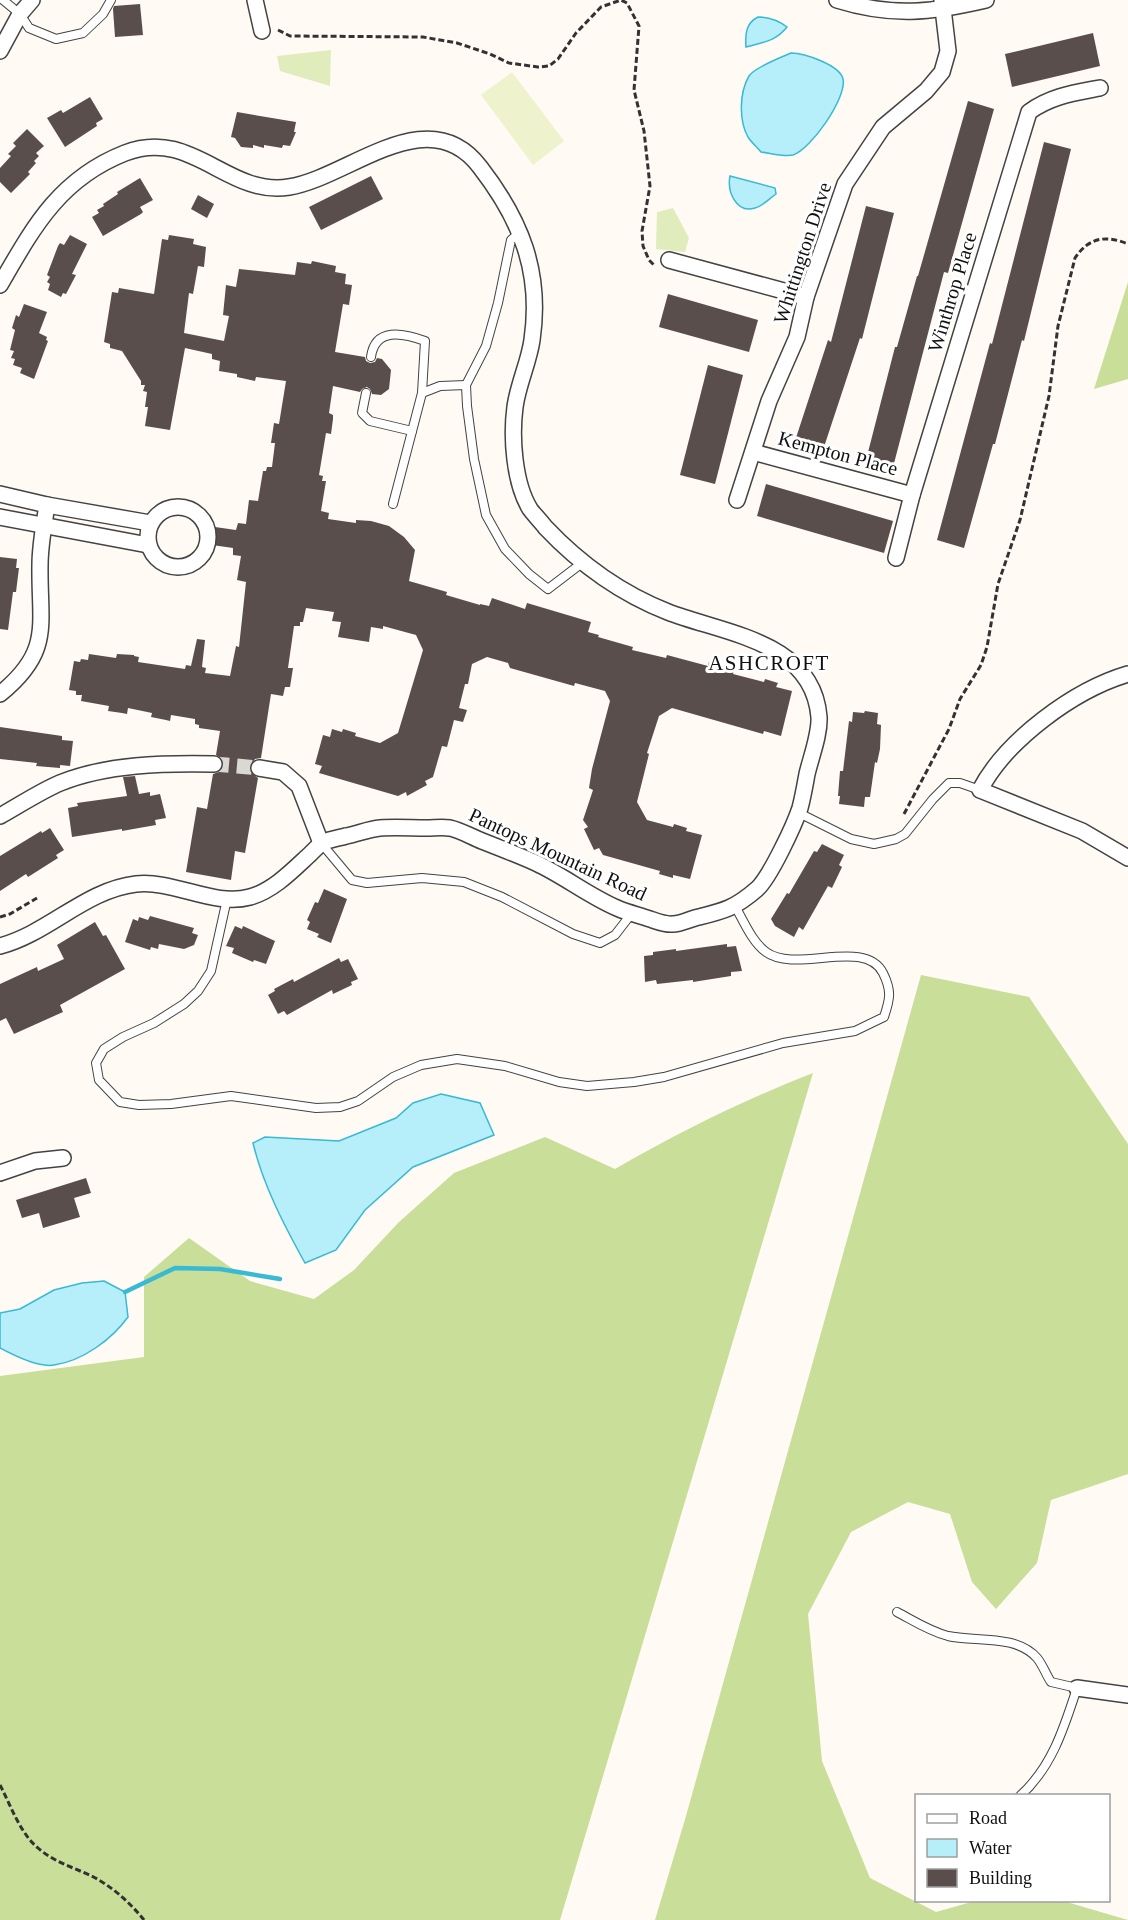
<svg xmlns="http://www.w3.org/2000/svg" width="1128" height="1920" viewBox="0 0 1128 1920" font-family="Georgia,serif">
<style>
.green{fill:#e0ecbb}
.forest{fill:#c8de99}
.pitch{fill:#eef3cd}
.water{fill:#b6eff9;stroke:#39b9d3;stroke-width:1.5}
.lines{fill:none;stroke-linecap:round;stroke-linejoin:round}
.stream{stroke:#39b9d3;stroke-width:4.5}
.building{fill:#5a4e4c}
.street-tunnel{stroke:#dbd7d2;stroke-width:15;stroke-dasharray:15 8;stroke-linecap:butt}
.lane-casing{stroke:#434343;stroke-width:10}
.street-casing{stroke:#434343;stroke-width:18}
.path{stroke:#323232;stroke-width:3;stroke-dasharray:6 3;stroke-linecap:butt}
.lane{stroke:#fff;stroke-width:8}
.street{stroke:#fff;stroke-width:15}
.labels{text-anchor:middle;dominant-baseline:central;stroke-width:6;stroke-linejoin:round;paint-order:stroke}
.street-label{font-size:20px;fill:#101010;stroke:#fff}
.neighbourhood-label{font-size:21px;letter-spacing:1.5px;fill:#101010;stroke:#fff}
</style>
<rect width="100%" height="100%" fill="#fffaf4"/>
<g class="green">
<path d="M331,50L330,86L280,71L277,56Z"/>
<path d="M673,208L689,238L685,252L656,249L657,212Z"/>
</g>
<g class="forest">
<path d="M1128,282V379L1094,389Z"/>
<path d="M921,975L1029,997L1128,1144V1474L1051,1500L1037,1563L996,1609L972,1582L950,1514L908,1502L851,1532L808,1614L822,1761L870,1878L936,1912L975,1901L1060,1900L1128,1920H655L686,1816Z"/>
<path d="M813,1073L560,1920H0V1376L144,1357V1277L189,1238L250,1281L314,1299L354,1270L399,1222L454,1173L545,1137L615,1169C679,1132 744,1100 813,1073Z"/>
</g>
<path class="pitch" d="M512,72L564,141L533,165L481,95Z"/>
<g class="water">
<path d="M758,17C770,17 778,20 787,27C775,42 763,42 746,47C745,34 746,23 758,17Z"/>
<path d="M791,53C804,53 840,65 843,79C847,98 811,149 793,155C784,157 770,153 761,152C757,147 751,142 748,137C739,121 739,93 749,76C755,67 780,58 791,53Z"/>
<path d="M730,176L775,188L776,194C770,198 763,206 755,208C736,214 727,191 730,176Z"/>
<path d="M441,1094L480,1103L494,1135L413,1167L365,1210L336,1250L305,1263C284,1225 263,1185 253,1143L265,1137L339,1141L396,1118L413,1103Z"/>
<path d="M104,1281L125,1292L128,1317C112,1339 83,1361 54,1365C39,1368 13,1355 0,1348V1313L20,1309L54,1290L82,1283Z"/>
</g>
<g class="lines">
<path class="stream" d="M125,1292L175,1268L220,1269L280,1279"/>
</g>
<g class="building">
<path d="M140,4L143,35L115,37L113,9L114,6Z"/>
<path d="M1093,33L1100,66L1012,87L1005,54Z"/>
<path d="M90,97L103,119L96,123L97,126L65,147L47,118L61,110L63,113Z"/>
<path d="M968,101L994,109L948,273L944,272L892,471L865,464L895,347H897L917,276H918Z"/>
<path d="M237,112L296,122L294,132H296L290,146L283,145L282,148L264,145V148L253,145V148L241,147L235,138L231,137Z"/>
<path d="M27,129L44,146L36,153L39,156L34,161L36,163L28,172L30,174L11,193L0,182V168L11,156L8,154L16,146L13,143Z"/>
<path d="M1044,142L1071,149L1024,341L1022,340L995,444H993L964,548L937,540L990,343L992,344Z"/>
<path d="M371,176L383,199L321,230L309,207Z"/>
<path d="M140,178L153,200L140,207L143,212L141,214L103,236L92,217L99,213L97,210L104,206L103,204L118,194L117,192Z"/>
<path d="M198,195L214,204L207,218L191,209Z"/>
<path d="M866,206L894,213L862,339L860,338L821,456L793,447L828,340L831,342Z"/>
<path d="M70,235L87,244L72,274L76,275L66,294L63,293L61,297L48,290L50,284L47,282L50,277L47,275L58,246L60,243L64,245Z"/>
<path d="M169,235L194,239L193,244L206,247L204,267L198,266L193,294L189,293L184,333L224,341L229,316L223,315L226,285L236,287L239,269L295,275L297,262L311,264L312,261L336,266L335,272L346,274L345,284L352,285L349,305L343,304L335,352L365,357L366,361L370,363L375,362L377,358L382,359L391,370L389,389L381,395L372,394L370,389L367,387L362,389L360,392L333,386L329,413L333,415V419L331,434L326,433L319,475L323,476L322,481H326L321,511L329,513L328,519L356,523V520L371,521L389,526L404,537L415,550L409,581L447,592L446,595L480,605V604L489,606L492,598L525,609L527,603L591,622L588,632L599,635L598,637L633,647L632,650L666,658L667,655L708,666L709,662L734,670L733,674L764,682L765,679L778,683L776,687L792,691L781,736L764,731L763,734L672,708L659,716L647,753L649,754L637,802L647,820L673,827L674,824L687,828L686,831L702,835L690,879L673,875V878L659,874L660,871L603,855L599,848L594,850L584,829L588,827L583,820L593,790L589,788L592,769L610,701L605,691L575,683L574,686L510,668L508,663L487,657L472,664L468,684H465L459,708L467,710L463,722L454,720L447,747L442,746L433,777L425,781L427,785L407,796L406,792L398,796L319,773L322,766L315,764L323,735L330,737L332,729L342,732L343,729L356,733L355,736L380,743L398,733L423,650L416,635L383,626V629L371,627L369,642L338,637L341,622L332,621L334,612L306,608L303,622H300V626H294L288,668H293L290,687H285L283,696L271,694L261,758L255,759L250,766V772L258,778L245,853L235,851L231,880L186,872L197,807L207,809L213,774L219,772L224,765L222,759L216,755L220,731L199,728V725L195,724V719L171,715L170,721L166,720L151,717L152,713L128,708L127,714L122,713L108,711L109,706L81,701L82,695H76V691L69,690L74,661L80,662L81,659L88,660L89,654L116,658L117,654L134,655V656L139,657L138,662L185,669L186,665L191,666L197,639L205,640L202,667L206,668L205,673L230,676L236,646L239,647L246,582L237,580L241,556L233,555V548L212,545L215,527L236,530L238,523L246,524L249,500L258,501L263,471H266L267,467H272L275,443H271L274,423L279,424L286,381L256,377L255,381L237,377V374L219,371L220,361L212,359V354L185,348L170,430L145,426L148,407H145L147,392L143,391L145,385H141V381L122,351L110,348V344L104,342L112,292L118,293L119,288L154,294L162,239L168,240Z"/>
<path d="M668,294L758,320L749,352L659,327Z"/>
<path d="M24,304L47,312L39,333L47,337L46,340L48,341L34,379L20,373L22,368L13,365L15,359L11,358L14,351L10,350L15,330L12,328L16,315L19,317Z"/>
<path d="M708,365L743,375L715,484L680,475Z"/>
<path d="M766,484L893,521L884,553L757,516Z"/>
<path d="M0,557L17,559L16,568H19L16,592H13L8,630L0,629Z"/>
<path d="M865,711L878,713L877,724L881,725L880,749L877,763L875,762L870,797H865L864,807L839,804L840,796H838L840,771H843L849,721L852,722L853,712L864,713Z"/>
<path d="M0,727L62,736V740L73,741L70,766L60,765V768L36,766L37,763L0,759Z"/>
<path d="M135,776L139,794L150,792V796L160,794L166,818L155,820L156,825L122,831V829L72,837L68,808L78,806L77,803L127,796L123,777Z"/>
<path d="M50,828L64,850L56,855L58,858L28,877L26,874L0,891V856L41,831L42,833Z"/>
<path d="M822,844L844,855L839,865L842,867L832,888L828,886L803,930L799,927L794,937L775,926L771,919L787,893L789,894L814,851L817,852Z"/>
<path d="M324,889L347,899L331,943L317,937L319,934L307,929L310,922L307,920L315,902L318,903Z"/>
<path d="M150,916L194,928L192,933L198,935L194,945L184,949L159,944L158,949L151,947L150,950L125,942L133,919L138,921L139,917L148,920Z"/>
<path d="M95,922L103,936L106,935L125,969L60,1005L63,1012L14,1034L6,1018L0,1021V984L37,967L38,971L64,959L57,945Z"/>
<path d="M235,926L242,929L243,926L275,941L266,964L254,960L253,962L232,953L234,948L226,946Z"/>
<path d="M727,944V947L736,946L742,971L731,972V976L693,982V980L657,984L656,980L645,982L644,956L653,955V952L676,949V951Z"/>
<path d="M339,958L341,962L348,959L358,979L351,982L352,985L333,994L332,990L287,1015L284,1011L278,1014L268,995L275,991L274,989L293,979L294,982Z"/>
<path d="M86,1178L91,1193L74,1198L80,1217L43,1228L39,1213L22,1218L16,1200Z"/>
</g>
<g class="lines">
<path class="street-tunnel" d="M214,764L259,768"/>
<g class="lane-casing">
<g id="lane">
<path d="M3,0L20,14L29,28L56,39L83,33L103,14L111,0"/>
<path d="M519,233L511,240L498,303L486,346L466,385L467,406L474,459L486,515L505,549L529,574L548,589L582,563"/>
<path d="M371,357C375,327 403,333 425,341L422,393"/>
<path d="M366,393L362,413L370,421L412,431"/>
<path d="M393,504L422,393L440,386L466,385"/>
<path d="M799,813L851,839L874,844L896,839L905,834L933,799L949,783H960L980,790"/>
<path d="M321,843L352,880L367,883L422,878L464,882L502,897L573,934L600,943L615,935L632,913"/>
<path d="M227,899L211,971L198,991L184,1004L154,1023L123,1037L104,1049L96,1063L99,1080L120,1102L139,1105L171,1104L231,1096L316,1108L340,1107L358,1101L393,1077L421,1065L457,1059L505,1066L559,1082L587,1086L634,1082L664,1077L783,1043L855,1031L884,1017C890,999 892,991 883,973C865,937 796,974 766,952C752,942 743,920 735,906"/>
<path d="M897,1612C914,1621 929,1631 948,1636C975,1642 1016,1634 1037,1658C1043,1665 1046,1675 1051,1682L1077,1688C1064,1728 1052,1767 1020,1796"/>
</g>
</g>
<g class="street-casing">
<g id="street">
<path d="M255,0L262,31"/>
<path d="M837,0C892,17 930,13 986,0"/>
<path d="M0,51L20,14L32,0"/>
<path d="M669,260L806,297"/>
<path d="M0,285C33,228 59,179 125,153C192,127 227,197 289,187C348,178 428,98 480,167C521,220 542,272 532,340C529,362 518,384 515,407C511,437 514,483 530,509C531,511 544,525 545,527C579,563 622,594 668,612C725,634 813,641 819,717C820,734 811,757 807,774C805,785 803,797 800,808C794,826 770,877 757,889C734,909 723,911 695,918C688,920 680,924 673,924C666,925 656,921 650,919C639,915 628,913 617,908C589,896 564,876 536,863C518,855 500,848 482,841C472,837 460,830 450,828C442,827 434,828 427,828C411,828 395,827 380,828C369,829 357,834 346,836C339,838 331,839 324,842C318,845 312,853 307,857C291,872 272,891 250,897C213,907 175,880 136,884C85,890 49,933 0,946"/>
<path d="M753,452L912,495"/>
<path d="M0,494L47,505L150,523"/>
<path d="M737,500L769,401L797,337L806,297L845,184L883,127L926,91L942,72L948,51L942,0"/>
<circle cx="178" cy="537" r="30"/>
<path d="M0,517L148,545"/>
<path d="M896,558L912,495L1029,112C1051,96 1074,93 1100,88"/>
<path d="M1128,674C1074,690 1006,740 980,790L1082,831L1128,858"/>
<path d="M0,694C53,651 39,625 40,565C40,545 44,525 47,505"/>
<path d="M259,768L283,772L299,786L321,843"/>
<path d="M0,816C20,805 39,792 60,783C107,764 164,763 214,764"/>
<path d="M0,1173L35,1161L63,1158"/>
<path d="M1077,1688L1128,1695"/>
</g>
</g>
<g class="path">
<path d="M278,30L290,36L423,37L457,43L490,54L509,63L538,67L549,66L558,59L576,33L601,7L621,0L627,3L639,26L634,90L644,131L650,186L642,231L643,246L649,260L655,266"/>
<path d="M904,814L949,729L960,699L981,665L987,647L998,584L1020,520L1049,396L1058,326L1075,258C1089,237 1106,235 1128,244"/>
<path d="M0,917L10,914L37,898"/>
<path d="M0,1785C11,1806 20,1833 38,1848C56,1864 80,1869 99,1880C117,1891 131,1904 144,1920"/>
</g>
<use href="#lane" class="lane"/>
<use href="#street" class="street"/>
</g>
<g class="labels">
<g class="street-label">
<text transform="translate(802 253) rotate(-72)">Whittington Drive</text>
<text transform="translate(952 292) rotate(-73)">Winthrop Place</text>
<text transform="translate(838 453) rotate(15)">Kempton Place</text>
<text transform="translate(558 854) rotate(25)">Pantops Mountain Road</text>
</g>
<g class="neighbourhood-label">
<text x="769" y="663">ASHCROFT</text>
</g>
</g>
<rect x="915" y="1794" width="195" height="108" fill="#ffffff" stroke="#9f9f9f" stroke-width="1.5"/>
<rect x="927" y="1814" width="30" height="9" fill="#ffffff" stroke="#9f9f9f" stroke-width="1.5"/>
<text x="969" y="1824" font-size="18" fill="#101010">Road</text>
<rect x="927" y="1839" width="30" height="18" fill="#b6eff9" stroke="#9f9f9f" stroke-width="1.5"/>
<text x="969" y="1854" font-size="18" fill="#101010">Water</text>
<rect x="927" y="1869" width="30" height="18" fill="#5a4e4c" stroke="#9f9f9f" stroke-width="1.5"/>
<text x="969" y="1884" font-size="18" fill="#101010">Building</text>
</svg>
